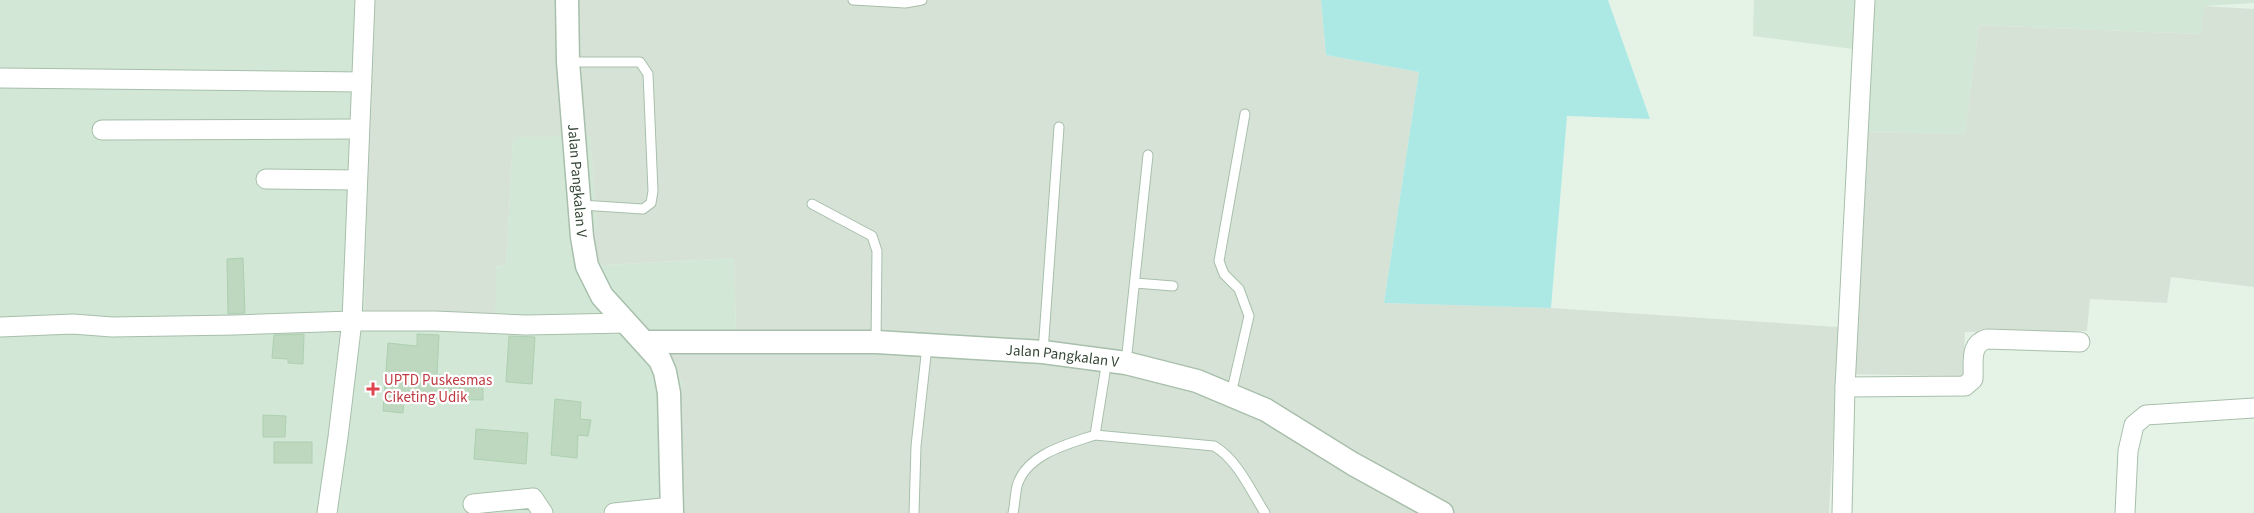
<svg xmlns="http://www.w3.org/2000/svg" width="2254" height="513" viewBox="0 0 2254 513" font-family="'Source Sans 3',sans-serif">
<style>
.residential{fill:#d3e7d6}
.industrial{fill:#d7e2d7}
.green{fill:#ace9e5}
.building{fill:#bdd8bf;stroke:#add0b0}
.lines{fill:none;stroke-linecap:round;stroke-linejoin:round}
.service-casing{stroke:#a7bfab;stroke-width:11}
.minor-casing{stroke:#a7bfab;stroke-width:21}
.tertiary-casing{stroke:#a7bfab;stroke-width:25}
.service{stroke:#fff;stroke-width:9}
.minor{stroke:#fff;stroke-width:19}
.tertiary{stroke:#fff;stroke-width:22}
.health-dot{fill:#e0444e;stroke:#fff;stroke-width:2}
.labels{text-anchor:middle;dominant-baseline:central;stroke-width:4.5;stroke-linejoin:round;paint-order:stroke}
.street-label{font-size:15px;fill:#344636;stroke:#fff}
.health-label{font-size:15px;fill:#be3a42;stroke:#fff;text-anchor:start}
</style>
<rect width="100%" height="100%" fill="#e5f3e7"/>
<g class="residential">
<path d="M0,0H373L364,314L506,264L513,137L590,135L597,222L588,266L734,258L736,332L655,330L683,383L671,417L680,513H0Z"/>
<path d="M1754,0H2254V3L2204,6L2202,34L1979,25L1965,134L1855,132L1853,49L1753,36Z"/>
</g>
<path class="industrial" d="M373,0H1321L1326,55L1419,72L1384,303L1551,308L1839,327L1855,132L1965,134L1979,25L2201,34L2204,6L2254,9V287L2171,277L2167,303L2090,299L2087,331L1965,332L1963,376L1837,374L1829,513H680L671,417L683,383L655,330L736,331L734,258L587,266L597,222L590,136L513,137L506,264L496,267L495,317L364,314Z"/>
<path class="green" d="M1321,0H1608L1650,119L1567,116L1551,308L1384,303L1419,72L1326,55Z"/>
<g class="building">
<path d="M243,258L245,313L228,314L227,259Z"/>
<path d="M304,334L303,364L288,363V359L272,358L274,335Z"/>
<path d="M417,334L439,335L437,375L483,377V400L404,398L403,413L383,411L388,343L417,346Z"/>
<path d="M509,336L535,337L532,384L506,382Z"/>
<path d="M555,399L581,402L580,419L591,420L588,436L578,435L577,458L551,455Z"/>
<path d="M263,415L286,416L285,437H263Z"/>
<path d="M476,429L528,433L526,464L474,459Z"/>
<rect x="274" y="442" width="38" height="21"/>
</g>
<g class="lines">
<g class="service-casing">
<g id="service">
<path d="M853,0L905,3L922,0"/>
<path d="M569,62H640L648,74L653,191L651,203L643,209L581,205"/>
<path d="M812,204L872,236L877,251L876,342"/>
<path d="M1135,283L1173,286"/>
<path d="M1043,352L1059,127"/>
<path d="M1126,363L1148,155"/>
<path d="M1231,394L1249,316L1239,289L1224,274L1219,261L1245,114"/>
<path d="M1095,435L1214,446C1237,459 1251,491 1265,513"/>
<path d="M914,513L916,446L927,346"/>
<path d="M1013,513C1015,504 1015,495 1017,486C1026,454 1068,444 1095,435L1107,360"/>
</g>
</g>
<g class="minor-casing">
<g id="minor">
<path d="M0,78L362,82"/>
<path d="M102,130L359,129"/>
<path d="M266,179L357,180"/>
<path d="M0,327L73,324L112,327L235,325L352,321H435L526,325L627,323"/>
<path d="M1845,387L1965,386L1973,379C1974,362 1969,344 1987,339L2080,342"/>
<path d="M473,504L533,498L543,513"/>
<path d="M327,513L338,437L352,321L365,0"/>
<path d="M614,513L672,507"/>
<path d="M1842,513L1845,387L1865,0"/>
<path d="M2125,513L2128,451L2134,425L2146,415L2254,408"/>
</g>
</g>
<g class="tertiary-casing">
<g id="tertiary">
<path id="s1" d="M567,0L568,62L582,237L587,266L602,296L660,360L665,372L669,393L672,513"/>
<path id="s2" d="M645,342H876L1043,352L1126,363L1197,381L1266,410L1353,464L1442,513"/>
</g>
</g>
<use href="#service" class="service"/>
<use href="#minor" class="minor"/>
<use href="#tertiary" class="tertiary"/>
</g>
<path class="health-dot" d="M370.5 381.5h5v5h5v5h-5v5h-5v-5h-5v-5h5z"/>
<g class="labels">
<g class="street-label">
<text stroke="none"><textPath href="#s1" startOffset="181">Jalan Pangkalan V</textPath></text>
<text stroke="none"><textPath href="#s2" startOffset="418">Jalan Pangkalan V</textPath></text>
</g>
<g class="health-label">
<text x="384" y="380">UPTD Puskesmas<tspan x="384" dy="17">Ciketing Udik</tspan></text>
</g>
</g>
</svg>
